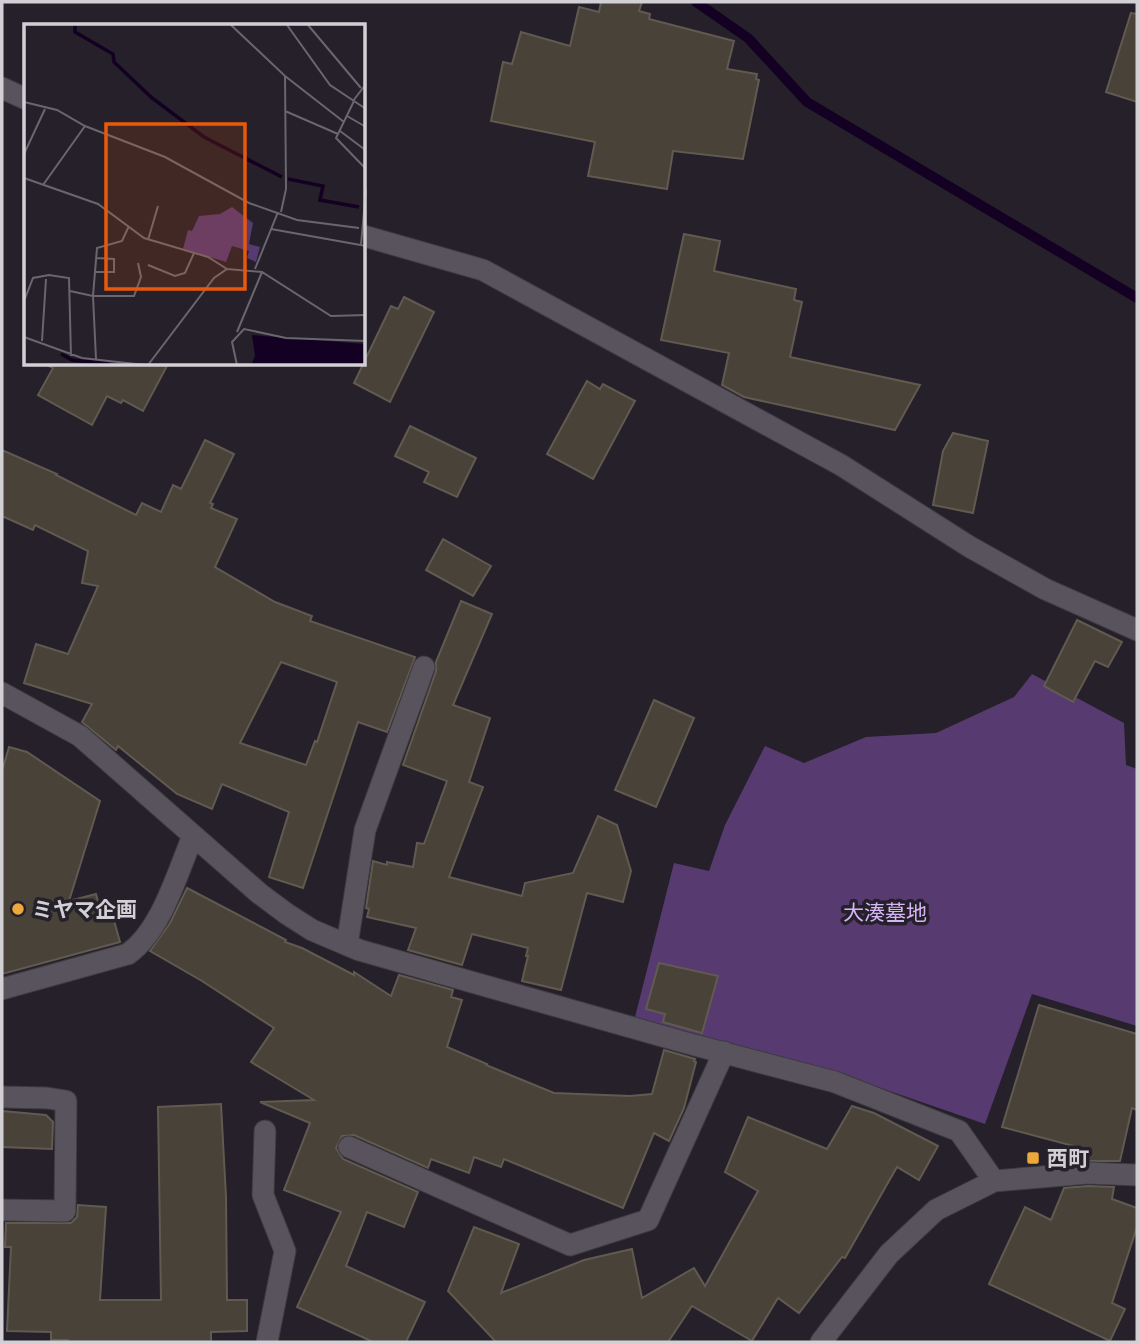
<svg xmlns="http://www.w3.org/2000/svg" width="1139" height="1344" viewBox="0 0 1139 1344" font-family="'Work Sans','Noto Sans JP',sans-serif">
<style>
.green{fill:#573a70}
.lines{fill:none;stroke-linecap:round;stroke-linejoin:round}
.stream{stroke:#130022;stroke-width:10}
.building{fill:#484239;stroke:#615a51;stroke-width:2;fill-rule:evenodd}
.street-casing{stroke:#3d3a40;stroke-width:23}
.secondary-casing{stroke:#3d3a40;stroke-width:23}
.street{stroke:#58535d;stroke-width:21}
.secondary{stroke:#58535d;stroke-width:21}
.poi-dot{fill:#eda83b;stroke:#252029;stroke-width:2.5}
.labels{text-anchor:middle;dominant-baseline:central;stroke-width:7;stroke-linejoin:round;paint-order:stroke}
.poi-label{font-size:21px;font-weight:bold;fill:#d2d0d5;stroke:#252029;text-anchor:start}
.park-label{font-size:21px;fill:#d5b5f5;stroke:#252029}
.inset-river{fill:none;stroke:#130022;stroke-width:3.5}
.inset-road{fill:none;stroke:#6a666e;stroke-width:2}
.view{fill:#e8590c;fill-opacity:0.15;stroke:#e8590c;stroke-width:3.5}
.inset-edge{fill:none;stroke:#d2d0d5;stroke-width:3.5}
</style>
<rect width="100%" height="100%" fill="#252029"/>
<path class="green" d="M1032,674L1124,723L1126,765L1137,769V1026L1032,994L985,1124L849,1077L664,1028L635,1017L674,863L709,871L725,825L765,746L804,763L866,737L936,733L1014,697Z"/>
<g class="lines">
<path class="stream" d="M696,2L748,38L807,102L1137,298"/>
</g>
<g class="building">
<path d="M601,2H642L639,11L650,14L649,19L734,41L727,69L757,74L756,79L759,80L743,159L673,151L667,189L588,176L595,142L491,121L503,62L512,64L521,32L570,46L579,7L599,12Z"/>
<path d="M1131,13L1137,14V102L1106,92Z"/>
<path d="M684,234L720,241L714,271L796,289L794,300L802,302L790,357L920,385L895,430L744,397L722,385L729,353L661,340Z"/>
<path d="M404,297L434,312L390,402L354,383L391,306L398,309Z"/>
<path d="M45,364H168L143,411L123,400L121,403L107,396L92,425L38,395L53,368Z"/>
<path d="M587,381L600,389L603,384L635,401L593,479L547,454Z"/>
<path d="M410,426L476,458L457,497L424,482L429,472L395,456Z"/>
<path d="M953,433L988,441L973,513L933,505L943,451Z"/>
<path d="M205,440L234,454L210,503L213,504L211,508L237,519L215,567L275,602L312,616L310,621L415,657L387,732L358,722L303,888L269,877L289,812L222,784L212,809L177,794L118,746L116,750L82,722L92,704L24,683L36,644L68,654L98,586L82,583L88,551L35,525L33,530L2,516V450L57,474L56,475L136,515L142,503L161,512L173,485L181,489ZM281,662L337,682L317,742L315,741L306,765L240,743Z"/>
<path d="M443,539L491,566L473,596L426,570Z"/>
<path d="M461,601L492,614L453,705L490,718L469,782L483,787L449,877L522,896L525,883L573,873L598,816L617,825L631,871L623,902L587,893L561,990L522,981L528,956H526L528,948L472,934L462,965L408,950L416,928L367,917L369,909L366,908L373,861L387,865V862L413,867L417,843L424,844L447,781L403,765L436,671V662Z"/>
<path d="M1077,620L1122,642L1108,667L1095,661L1073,702L1044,686Z"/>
<path d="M654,700L694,718L656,807L615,790Z"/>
<path d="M9,747L27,752L100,801L69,901L96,894L100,909L110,906L120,942L2,974V771Z"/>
<path d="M187,888L286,940L285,942L302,948L354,975V972L391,996L399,975L453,990L451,997L462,1000L447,1047L487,1064L486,1065L554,1093L630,1096L652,1094L664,1050L695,1059L694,1061L696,1062L684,1108L669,1141L654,1133L623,1208L504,1159L501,1167L474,1157L469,1173L431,1159L428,1168L354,1135L342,1136L336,1148L343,1159L418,1192L404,1227L367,1212L346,1266L425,1302L406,1342H373L297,1307L341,1212L284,1190L310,1123L260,1102L314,1100L251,1062L274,1028L202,981L150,951L170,923Z"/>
<path d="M659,963L718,976L702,1033L663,1022L665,1014L646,1009Z"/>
<path d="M1039,1005L1137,1034V1110L1132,1108L1120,1161H1076L1081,1148L1002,1127Z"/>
<path d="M221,1104L226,1197L227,1300H247V1331L211,1332V1342H68V1340H51V1332L7,1331L11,1247H5L6,1223H71L77,1217L78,1205L106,1207L100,1300H161L158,1107Z"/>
<path d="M852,1106L874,1113L938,1146L919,1180L897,1167L845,1258L842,1257L799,1313L778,1298L752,1341L692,1306L668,1342H496L448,1291L474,1227L519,1244L501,1293L584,1260L632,1249L642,1298L694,1268L705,1286L758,1191L725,1172L748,1117L827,1149Z"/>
<path d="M2,1111L46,1115L53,1122L52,1149L2,1147Z"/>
<path d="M1088,1186L1114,1187L1112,1199L1137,1208V1227L1112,1303L1125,1309L1110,1341L989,1284L1025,1207L1051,1220L1064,1188Z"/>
</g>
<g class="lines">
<g class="street-casing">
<g id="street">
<path d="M2,88L26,99"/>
<path d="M364,236L483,270L841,465L970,547L1045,589L1137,630"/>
<path d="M2,693L80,736L260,894L287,914L312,930L359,950L683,1042L835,1082L959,1131L994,1181"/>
<path d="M347,945L365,830L424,667"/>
<path d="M2,989L128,954C162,930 177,873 193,836"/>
<path d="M2,1097L47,1098L66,1101L65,1211L2,1210"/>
<path d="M265,1131L263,1195L285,1251L267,1342"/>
<path d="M349,1147L570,1245L648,1220L724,1052"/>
</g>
</g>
<g class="secondary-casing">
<path id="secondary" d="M821,1342L889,1254L936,1210L994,1181L1088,1173L1137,1175"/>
</g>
<use href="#street" class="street"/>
<use href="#secondary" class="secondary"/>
</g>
<g class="poi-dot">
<circle cx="18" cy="909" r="7"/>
<rect x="1026" y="1151" width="14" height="14" rx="3.5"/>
</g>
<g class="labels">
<g class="poi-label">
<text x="32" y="909">ミヤマ企画</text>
<text x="1047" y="1158">西町</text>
</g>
<g class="park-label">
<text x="885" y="912">大湊墓地</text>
</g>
</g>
<g transform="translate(24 24)">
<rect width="341" height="341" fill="#252029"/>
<path d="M208,183L229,199L225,220L236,223L232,238L223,234L225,227L208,222L202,238L159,225L164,206L168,207L175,192L196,190Z" fill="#573a70"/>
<path d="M228,311L341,320V341H218L228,339L231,332Z" fill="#130022"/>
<path class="inset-river" d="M51,1V8L89,30L90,38L128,74L180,113L258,153M264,155L299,162L296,176L335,183M37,330L48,336L85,340"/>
<path class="inset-road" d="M207,1L261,52L320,98M263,1L306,61L342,85M284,1L337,64M329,77L342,60M330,77L312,114L342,145M0,78L33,86L61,102L141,133L225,179L273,196L335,204M261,87L314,110M323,92L342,103M316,107L340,125M0,130L21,85M0,154L74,180L120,214L184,233L203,245M19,161L61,102M257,188L262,165L261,52M105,202L98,217L73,224L69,272H110L117,253L114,239M247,205L342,222M124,216L134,182M337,221L342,165M124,241L151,252L161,249L170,229M231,245L254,188M71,248H90V235L73,234M46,267L69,272L72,335M0,277L9,254L25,251L45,254L47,332M213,308L238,248M0,313L58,334L121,341M18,317L22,255M124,341L190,254L203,245L238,248L307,292L342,291M213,341L208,318L220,305L262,314L342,317"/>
<path class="view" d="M82,100H221V265H82Z"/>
<rect width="341" height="341" class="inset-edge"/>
</g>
<rect width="1139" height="1344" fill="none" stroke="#d2d0d5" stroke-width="7"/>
</svg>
